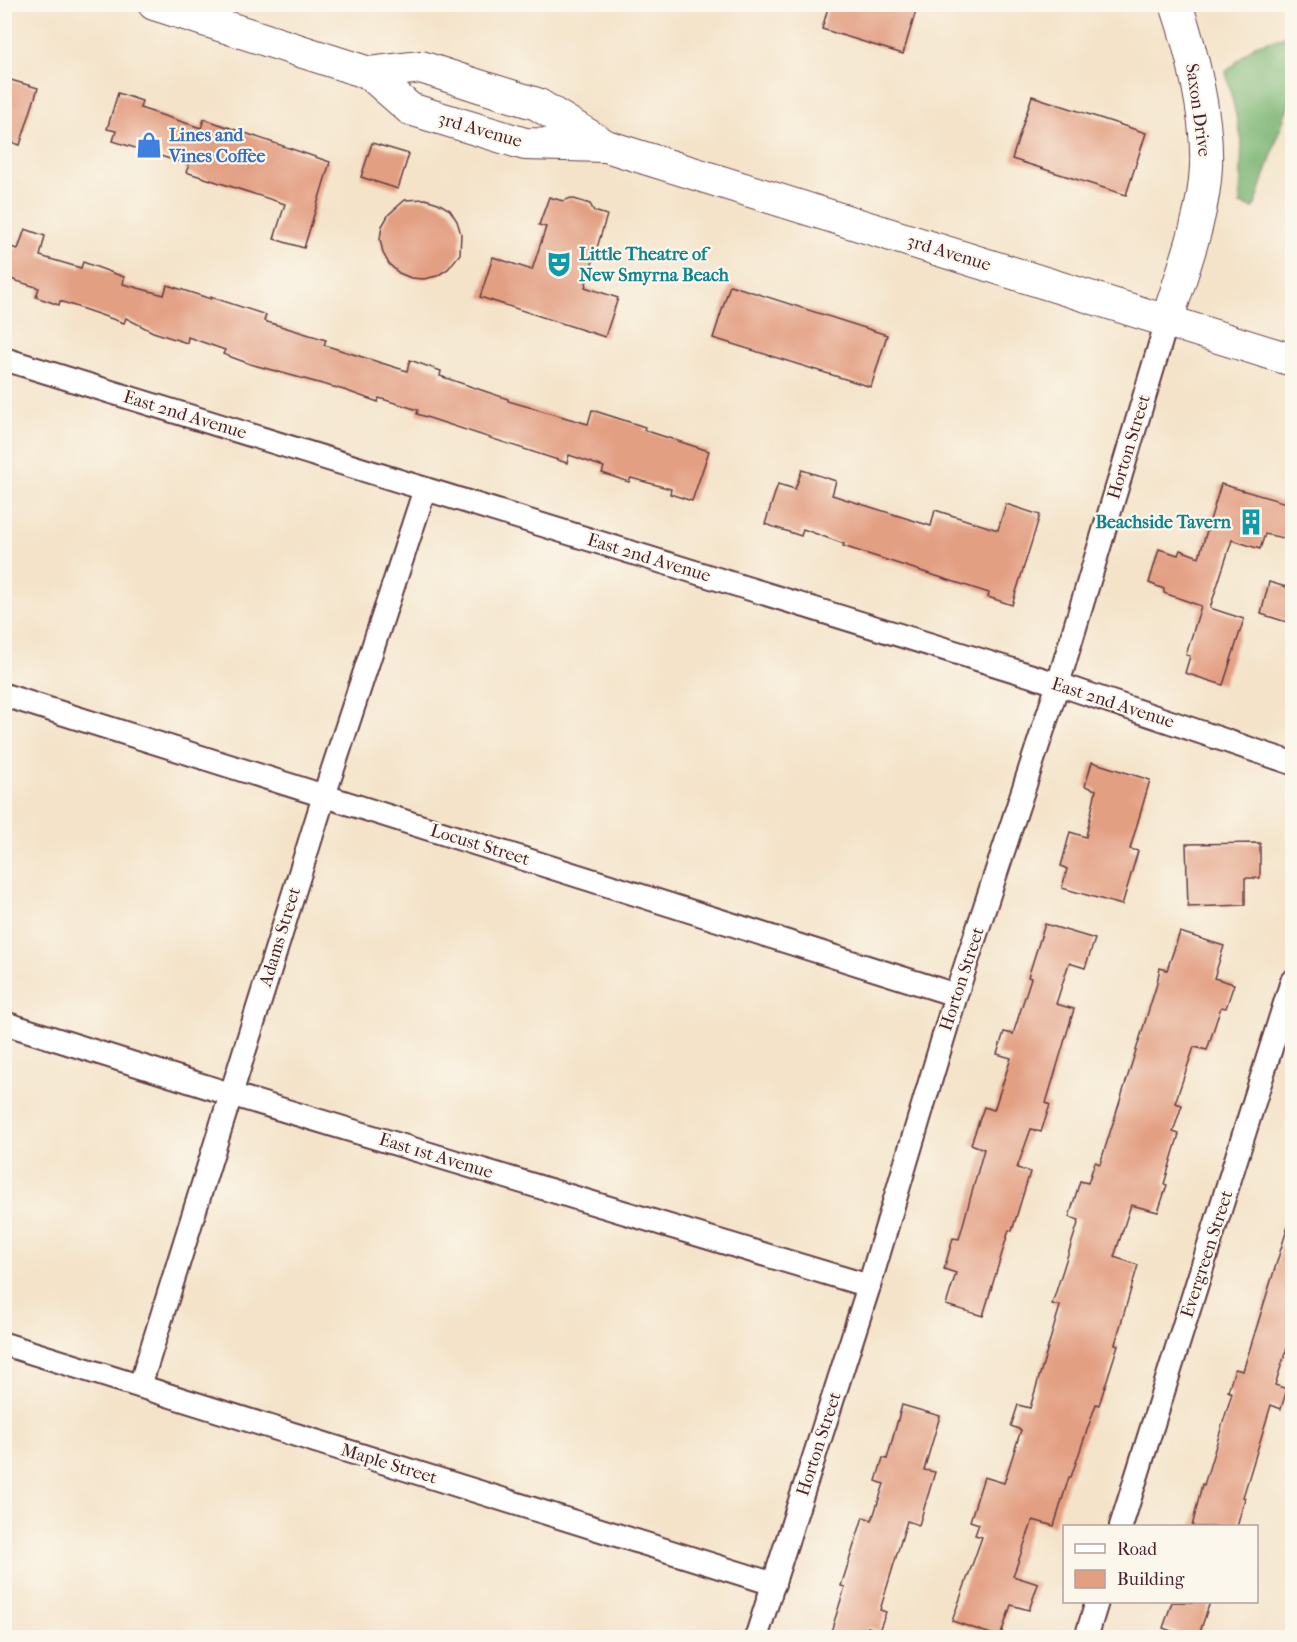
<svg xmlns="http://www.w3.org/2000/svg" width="1297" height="1642" viewBox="0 0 1297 1642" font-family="'IM FELL French Canon',serif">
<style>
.forest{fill:#7eb674;stroke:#646a50;stroke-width:1.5}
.building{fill:#e39f82}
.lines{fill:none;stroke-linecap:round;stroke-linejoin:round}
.street-casing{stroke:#643c43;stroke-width:26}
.secondary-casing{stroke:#643c43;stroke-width:34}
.street{stroke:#fff;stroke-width:22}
.secondary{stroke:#fff;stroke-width:32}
.labels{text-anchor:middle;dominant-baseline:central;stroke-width:4.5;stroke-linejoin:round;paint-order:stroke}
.street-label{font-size:18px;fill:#4a1f2b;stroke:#fbf7ec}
.shop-label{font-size:18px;font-weight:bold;fill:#366cbe;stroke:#fbf7ec;text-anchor:start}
.culture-label{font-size:18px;font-weight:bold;fill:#0d838f;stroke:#fbf7ec;text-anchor:start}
</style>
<rect width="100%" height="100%" fill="#fbf7ec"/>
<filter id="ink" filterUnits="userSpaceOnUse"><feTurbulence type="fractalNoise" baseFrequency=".0167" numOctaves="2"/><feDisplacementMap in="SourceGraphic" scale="12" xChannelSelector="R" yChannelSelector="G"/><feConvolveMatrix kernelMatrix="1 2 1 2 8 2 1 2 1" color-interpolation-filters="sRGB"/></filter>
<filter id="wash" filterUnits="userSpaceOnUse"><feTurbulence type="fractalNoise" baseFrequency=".008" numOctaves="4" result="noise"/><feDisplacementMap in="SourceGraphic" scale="24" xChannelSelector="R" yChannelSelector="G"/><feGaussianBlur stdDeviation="1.35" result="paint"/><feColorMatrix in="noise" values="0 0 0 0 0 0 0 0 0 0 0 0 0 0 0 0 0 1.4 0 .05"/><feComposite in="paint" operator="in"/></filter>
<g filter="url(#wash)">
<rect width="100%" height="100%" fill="#f4e3c9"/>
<path class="forest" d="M1292,34V94L1254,208L1240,204L1242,141L1226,72L1255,45Z"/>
<g id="blocks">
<g class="building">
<path d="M829,4H918L903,54L822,29Z"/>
<path d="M4,78L38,88L20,145L4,140Z"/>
<path d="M118,93L142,101L140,108L201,128L204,119L330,162L304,248L274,239L285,204L186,172L189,165L113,141L116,131L107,129Z"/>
<path d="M1032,96L1146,133L1126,195L1012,159Z"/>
<path d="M372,143L409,154L398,189L361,177Z"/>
<path d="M549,197L563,201L571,198L590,204L594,211L607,215L585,287L618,298L605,337L480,297L493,257L532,270L546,227L539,225Z"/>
<path d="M425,199L438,203L450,210L457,221L461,234L460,254L448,269L437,276L424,279L411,278L399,273L389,264L383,253L380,239L382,226L389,214L405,200Z"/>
<path d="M25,229L45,236L40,256L81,268L83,262L124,277L123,284L164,295L167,285L211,299V297L266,315L264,321L326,340L324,345L407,371L410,360L441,371L440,376L508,399V401L588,424L592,410L645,427L644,430L709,451L692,501L670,494L671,489L631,478L629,482L602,473L604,467L569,455L567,463L417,414L418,410L379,398L378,402L344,390L250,364L223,354L225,350L188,337L187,343L153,332L126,318L124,323L60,301L59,305L36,297L39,288L4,277V245L18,249Z"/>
<path d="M730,285L887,335L871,387L713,338Z"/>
<path d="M802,470L836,481L832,495L931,526L935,510L998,530L1006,504L1040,515L1012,605L988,597L989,593L843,546L844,544L803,529L801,536L765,524L778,484L795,489Z"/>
<path d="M1221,484L1293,505V540L1265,534L1260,549L1232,540L1210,608L1244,619L1223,685L1185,673L1190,656L1186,655L1201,606L1164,593V589L1149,583L1159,549L1178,555L1180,550L1199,557Z"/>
<path d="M1269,582L1293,589V624L1261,614Z"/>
<path d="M1092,762L1150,780L1130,849L1138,851L1122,905L1062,888L1067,869L1061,866L1070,832L1086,837L1096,790L1085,786Z"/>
<path d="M1260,843V878H1245V905L1188,907L1186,844Z"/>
<path d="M1045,924L1095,939L1085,968L1069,963L1056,1004L1074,1009L1046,1103L1050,1105L1041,1132L1031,1129L1017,1168L1030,1172L1012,1231L1009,1230L983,1316L946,1305L956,1273L944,1269L953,1238L959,1239L984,1149L971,1144L984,1107L994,1110L1011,1058L997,1054L1004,1032L1013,1034L1031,978L1028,977Z"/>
<path d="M1180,932L1224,946L1214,978L1234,984L1226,1008L1221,1007L1207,1050L1194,1047L1175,1103L1182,1105L1173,1132L1179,1134L1164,1184L1167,1185L1158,1212L1131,1205L1114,1257L1138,1265L1115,1344L1118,1345L1099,1405L1096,1404L1071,1477H1069L1054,1526L1033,1520L1013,1576L1038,1584L1029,1610L1011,1605L1000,1637L952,1621L982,1537L975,1535L979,1524L970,1521L984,1477L1004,1483L1021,1430L1011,1426L1018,1405L1030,1408L1060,1306L1052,1304L1079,1220L1069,1217L1080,1181L1088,1183L1095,1162L1100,1164L1156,987L1160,968L1167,970Z"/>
<path d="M1288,1226L1293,1227V1329L1275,1385L1287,1389L1281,1409L1271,1405L1243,1497L1245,1498L1237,1527H1192L1202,1484L1204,1485L1232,1393L1228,1391L1235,1369L1243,1371Z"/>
<path d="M902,1405L940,1416L924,1470L935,1472L919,1525L907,1521L880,1610L886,1612L879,1631L868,1627L864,1638H829L845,1587L841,1586L863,1517L872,1520L884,1484L876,1481L883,1458L887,1459Z"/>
<path d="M1172,1602H1210L1198,1638H1191L1163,1628Z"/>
</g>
</g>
</g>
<g filter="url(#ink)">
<use href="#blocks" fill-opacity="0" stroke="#643c43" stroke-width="1.5"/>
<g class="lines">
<g class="street-casing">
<g id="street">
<path d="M4,359L1058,684L1292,763"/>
<path d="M4,695L956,995"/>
<path d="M4,1023L230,1094L869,1286"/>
<path d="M4,1344L774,1584"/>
<path d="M140,1386L324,796L425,489"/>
<path d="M1121,1526L1292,981"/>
<path d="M756,1638L869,1286L956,995L1058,684L1167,321"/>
<path d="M1086,1638L1097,1602"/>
</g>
</g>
<g class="secondary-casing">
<g id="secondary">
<path d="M154,4L369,73L421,67L479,86L537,104L606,146L1292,360"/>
<path d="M369,73L410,109L525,144L605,146"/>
<path d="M1167,321C1182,271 1204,218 1206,166C1208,117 1192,51 1176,4"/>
</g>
</g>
<use href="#street" class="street"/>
<use href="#secondary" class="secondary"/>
</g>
</g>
<defs>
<g id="shop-bare" transform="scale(2.07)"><path d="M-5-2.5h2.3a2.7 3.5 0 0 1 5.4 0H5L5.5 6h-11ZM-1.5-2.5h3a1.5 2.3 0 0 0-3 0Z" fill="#3f7fe0" stroke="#fbf7ec" stroke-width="2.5" paint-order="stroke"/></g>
<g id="theatre-bare" transform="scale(2.07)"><path d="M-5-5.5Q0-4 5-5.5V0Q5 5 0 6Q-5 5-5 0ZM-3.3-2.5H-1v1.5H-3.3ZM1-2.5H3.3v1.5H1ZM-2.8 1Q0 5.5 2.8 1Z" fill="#0f9aa8" stroke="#fbf7ec" stroke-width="2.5" paint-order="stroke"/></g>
<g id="building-bare" transform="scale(2.07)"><path d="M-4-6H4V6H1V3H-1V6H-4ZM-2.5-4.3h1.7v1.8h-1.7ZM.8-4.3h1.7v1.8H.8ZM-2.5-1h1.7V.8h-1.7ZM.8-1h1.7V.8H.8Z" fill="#0f9aa8" stroke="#fbf7ec" stroke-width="2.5" paint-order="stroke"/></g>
</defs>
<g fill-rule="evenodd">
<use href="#shop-bare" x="149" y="145"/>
<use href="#theatre-bare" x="559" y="264"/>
<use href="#building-bare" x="1251" y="522"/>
</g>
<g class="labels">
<g class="street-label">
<text transform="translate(1198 110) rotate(82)">Saxon Drive</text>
<text transform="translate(480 130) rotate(16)">3rd Avenue</text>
<text transform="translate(949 253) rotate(17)">3rd Avenue</text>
<text transform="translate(185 415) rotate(17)">East 2nd Avenue</text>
<text transform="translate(1129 447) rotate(-73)">Horton Street</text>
<text transform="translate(649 558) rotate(17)">East 2nd Avenue</text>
<text transform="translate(1113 703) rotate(18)">East 2nd Avenue</text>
<text transform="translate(480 845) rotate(17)">Locust Street</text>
<text transform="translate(280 937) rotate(-73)">Adams Street</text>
<text transform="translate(962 979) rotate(-72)">Horton Street</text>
<text transform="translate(436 1156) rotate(17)">East 1st Avenue</text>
<text transform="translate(1207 1254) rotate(-72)">Evergreen Street</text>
<text transform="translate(819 1444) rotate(-72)">Horton Street</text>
<text transform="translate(389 1464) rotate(17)">Maple Street</text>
</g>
<g class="shop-label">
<text x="169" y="135">Lines and<tspan x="169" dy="21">Vines Coffee</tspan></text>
</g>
<g class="culture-label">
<text x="579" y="254">Little Theatre of<tspan x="579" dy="21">New Smyrna Beach</tspan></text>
<text x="1231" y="522" text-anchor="end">Beachside Tavern</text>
</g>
</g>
<rect width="1297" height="1642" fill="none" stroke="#fbf7ec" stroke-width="24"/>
<rect x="1063" y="1525" width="195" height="78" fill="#fbf7ec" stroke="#b4a19f" stroke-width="1.5"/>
<rect x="1075" y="1544" width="30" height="9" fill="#ffffff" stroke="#b4a19f" stroke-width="1.5"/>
<text x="1117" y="1555" font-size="18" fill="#4a1f2b">Road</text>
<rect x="1075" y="1570" width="30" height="18" fill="#e39f82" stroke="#b4a19f" stroke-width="1.5"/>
<text x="1117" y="1585" font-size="18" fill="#4a1f2b">Building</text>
</svg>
